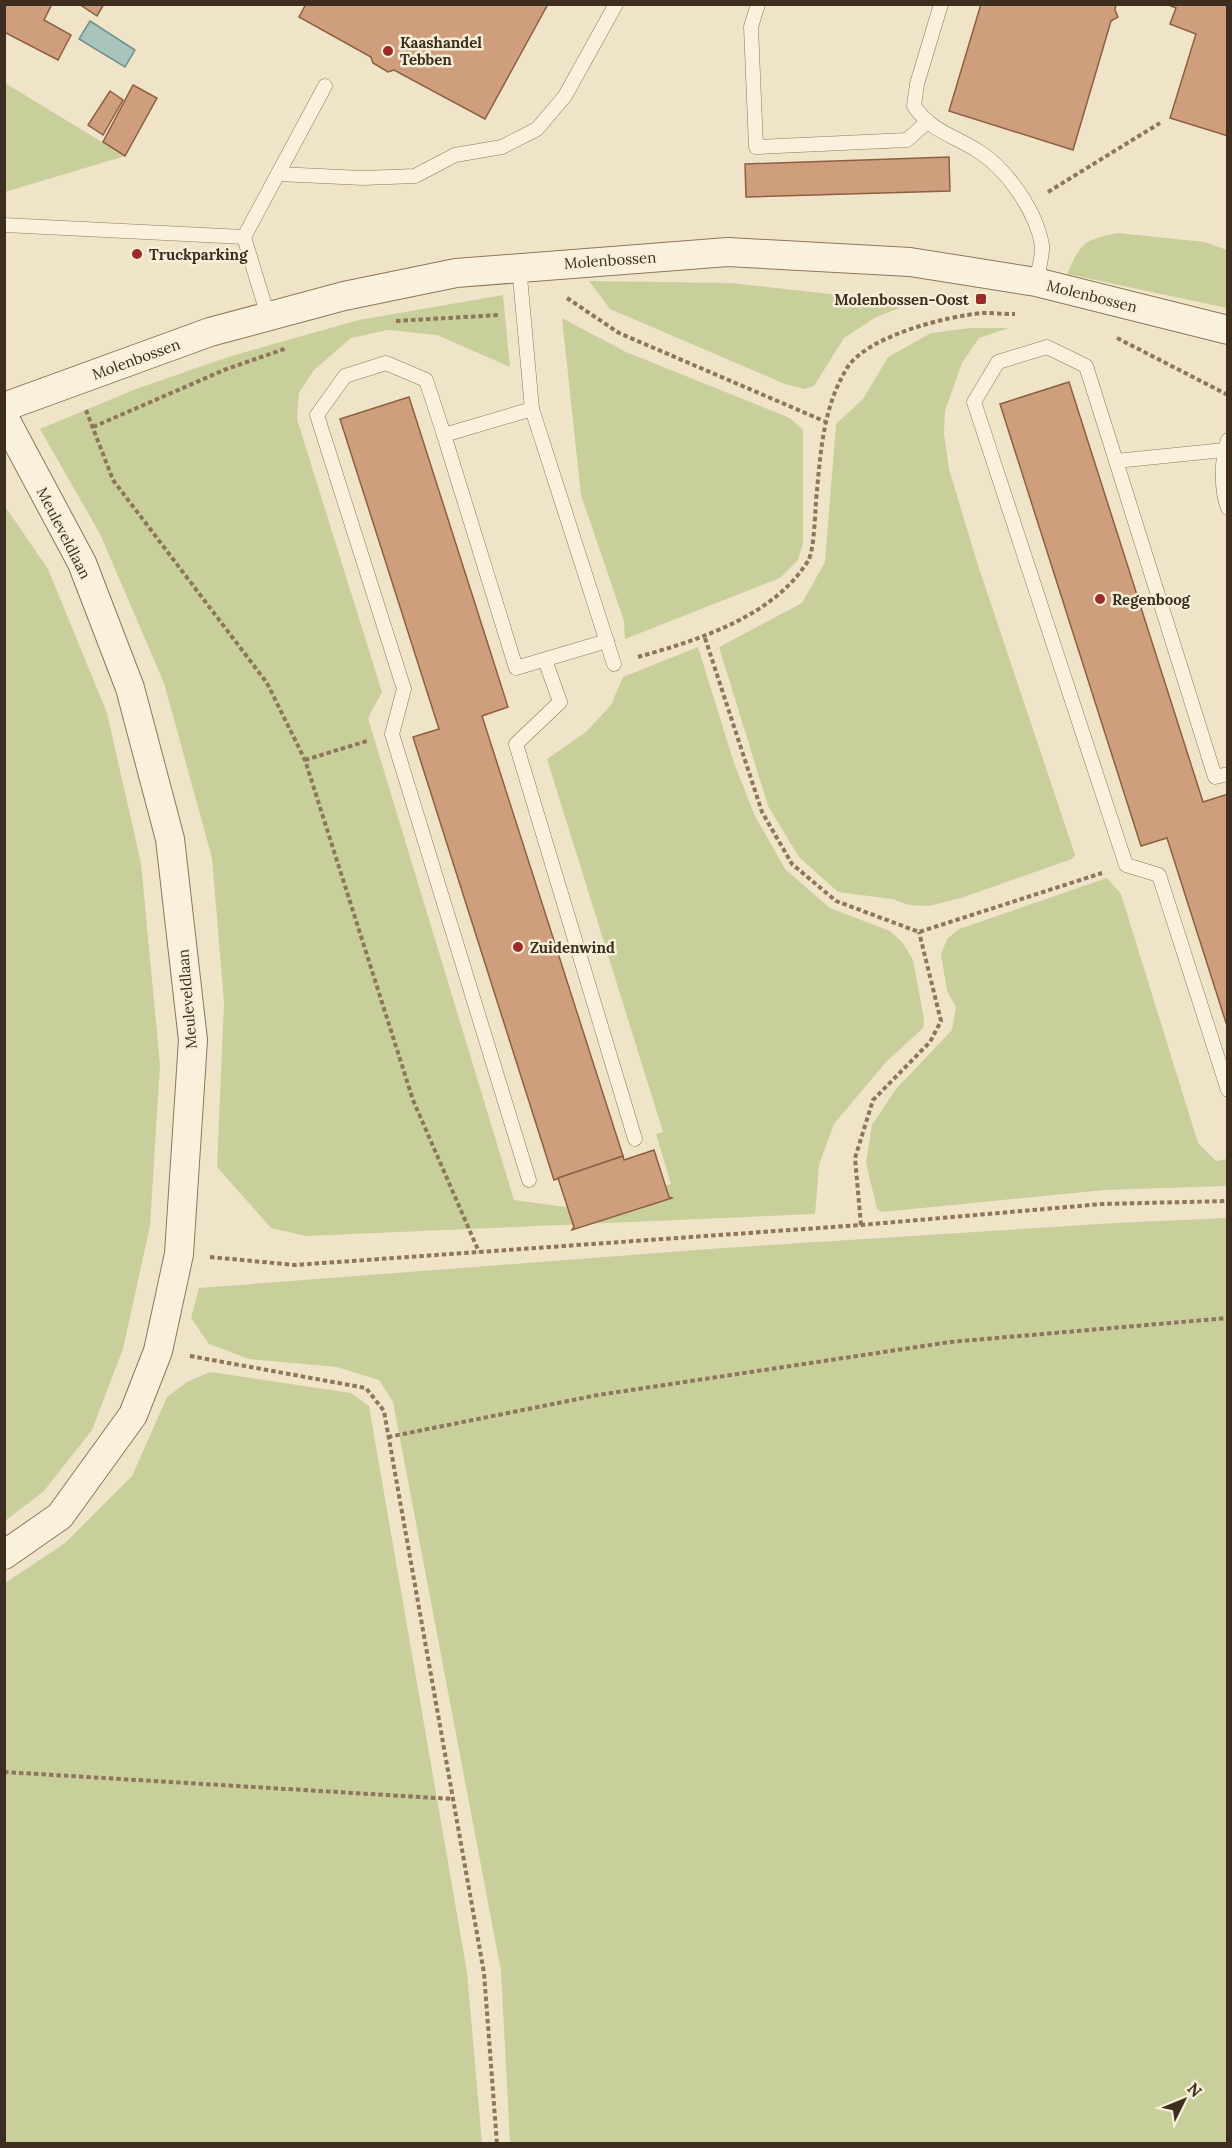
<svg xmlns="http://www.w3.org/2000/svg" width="1232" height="2148" viewBox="0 0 1232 2148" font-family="Lora,serif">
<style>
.green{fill:#c9cf9b}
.water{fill:#a9c4bc;stroke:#6f938a;stroke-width:1.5}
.building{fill:#cf9f7d;stroke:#8d5f41;stroke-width:1.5}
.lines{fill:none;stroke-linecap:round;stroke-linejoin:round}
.service-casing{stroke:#8d765c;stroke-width:15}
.minor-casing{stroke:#8d765c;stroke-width:30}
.path{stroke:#8d765c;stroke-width:4;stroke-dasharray:4.5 3;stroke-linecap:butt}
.service{stroke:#faf1dc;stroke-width:14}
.minor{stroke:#faf1dc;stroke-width:28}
.poi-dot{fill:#9e2a2b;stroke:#f7eed8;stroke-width:2}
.labels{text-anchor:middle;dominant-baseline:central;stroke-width:5;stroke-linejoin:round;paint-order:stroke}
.poi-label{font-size:15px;font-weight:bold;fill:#3d2e20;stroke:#f7eed8;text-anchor:start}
.street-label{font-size:15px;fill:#3d2e20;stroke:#f7eed8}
</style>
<rect width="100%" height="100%" fill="#f0e4c8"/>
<g class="green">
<path d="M5,83L125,156L5,192Z"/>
<path d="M1118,233L1205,242L1227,250V308L1067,274C1081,243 1083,240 1118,233Z"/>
<path d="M589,281L731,283L913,303L876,317L844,338L814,386L804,389L785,384L610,309Z"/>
<path d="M503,295L510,367L437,335L388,330L351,338L314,370L299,393L297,419L382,692L368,718L514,1200L588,1210L671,1184L656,1134L663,1132L547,759L586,732L611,705L623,677L698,647L734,763L755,816L785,869L830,908L890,931L903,943L913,960L924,1019L923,1028L886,1062L834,1124L819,1165L815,1214L306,1236L271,1228L217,1167L224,1002L212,858L164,683L100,534L40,429L136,389L231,356L359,320Z"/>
<path d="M562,318L626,352L790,418L803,430V543L798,560L780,578L625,639L624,621L581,495Z"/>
<path d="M970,328H1009L979,338L962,363L945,411L944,434L949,469L977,562L1075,855L1072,859L961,898L929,906L909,905L892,899L838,892L799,857L768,806L719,647L802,603L825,562L836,424L863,399L888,357L931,333Z"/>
<path d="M4,505L48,569L107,713L141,863L160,1065L150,1226L123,1349L92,1430L44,1491L5,1521Z"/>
<path d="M1107,878L1121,894L1198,1143L1216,1161L1227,1159V1186L1105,1190L882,1212L877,1209L866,1163L872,1125L896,1089L952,1030L956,1007L947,991L941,954L947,939L959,929Z"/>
<path d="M1227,1218V2143H510L501,1971L393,1402L379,1380L337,1367L249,1359L209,1344L191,1318L199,1288L723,1248L1114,1223Z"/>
<path d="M210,1372L351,1393L369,1406L467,1972L482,2143H5V1583L65,1543L132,1476L167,1397L187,1382Z"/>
</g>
<path class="water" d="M90,21L135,50L125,67L79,39Z"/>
<g class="building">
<path d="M4,4H52L44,20L71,35L58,60L4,32Z"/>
<path d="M79,4H104L97,16Z"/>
<path d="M306,4H548L485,119L394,70L388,72L373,63L371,57L299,17Z"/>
<path d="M981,4H1116L1115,10L1118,17L1111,21L1073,150L949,111Z"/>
<path d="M1166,4H1228V136L1170,118L1196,34L1170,24L1176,8Z"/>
<path d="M133,85L157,98L125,156L103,142Z"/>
<path d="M110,91L123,100L103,135L88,125Z"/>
<path d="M949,157L950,191L746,197L745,164Z"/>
<path d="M1069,382L1203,802L1228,794V1029L1167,838L1141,846L1000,404Z"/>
<path d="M409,397L508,707L482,716L623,1156L554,1180L413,737L439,729L340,419Z"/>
<path d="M654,1150L669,1197L672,1198L572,1230L574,1227L558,1178L623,1156L624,1160Z"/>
</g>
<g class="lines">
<g class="service-casing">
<g id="service">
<path d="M758,4L751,27L756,147L907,140L926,123"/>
<path d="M941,4L917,84L914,106C932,132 953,135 978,151C1007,169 1036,211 1042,245C1043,256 1038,271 1036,282"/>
<path d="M278,174L363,178L415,176L455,155L502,147L537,129L565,96L616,4"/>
<path d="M4,225L244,237"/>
<path d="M519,266L532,409L614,664"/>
<path d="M268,316L244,237L325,86"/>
<path d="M444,435L516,668L607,641"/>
<path d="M1228,440C1221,459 1221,490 1228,508"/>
<path d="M1224,450L1116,461L1086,366L1047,347L998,362L974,402L1126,865L1159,875L1228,1090"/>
<path d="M1116,461L1215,777L1228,774"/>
<path d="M545,660L560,702L516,744L635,1139"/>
<path d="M529,1180L392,734L404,689L317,415L345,376L386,363L426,380L444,435L532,409"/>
</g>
</g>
<g class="minor-casing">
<g id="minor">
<path d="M4,407L210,332L344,296L456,273L728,252L910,262L1036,282L1228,330"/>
<path d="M4,417L82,563L130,688L170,839L193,1040L179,1254L158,1351L133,1415L60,1516L4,1555"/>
</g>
</g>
<g class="path">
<path d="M1048,192L1160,123"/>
<path d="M567,298L619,333L824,421"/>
<path d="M396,321L499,315"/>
<path d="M1117,338L1228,395"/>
<path d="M86,410L113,480L267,683L305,760L413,1100L479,1252"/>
<path d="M93,427L224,370L287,348"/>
<path d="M705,638L762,812L792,864L836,901L919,932L1102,873"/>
<path d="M638,657C698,640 773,617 808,561C815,549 815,506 817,490C821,447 824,406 847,368C867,336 947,316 983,313C993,313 1004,314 1015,314"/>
<path d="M305,760L367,741"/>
<path d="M861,1225L855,1158L873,1100L930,1042L941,1021L919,932"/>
<path d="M210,1257L295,1265L861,1225L1102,1204L1228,1201"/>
<path d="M190,1356L366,1388L384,1411L484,1973L497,2144"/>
<path d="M388,1437L598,1395L950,1342L1228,1318"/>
<path d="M4,1772L453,1799"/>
</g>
<use href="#service" class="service"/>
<use href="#minor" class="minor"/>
</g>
<g class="poi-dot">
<circle cx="388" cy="51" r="6"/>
<circle cx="137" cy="254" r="6"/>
<rect x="975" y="293" width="12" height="12" rx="3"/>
<circle cx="1100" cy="599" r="6"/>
<circle cx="518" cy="947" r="6"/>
</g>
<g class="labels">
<g class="poi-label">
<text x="400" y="42">Kaashandel<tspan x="400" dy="17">Tebben</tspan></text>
<text x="149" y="254">Truckparking</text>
<text x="969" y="299" text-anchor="end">Molenbossen-Oost</text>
<text x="1112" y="599">Regenboog</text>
<text x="530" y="947">Zuidenwind</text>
</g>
<g class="street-label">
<text transform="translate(610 260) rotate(-4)">Molenbossen</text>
<text transform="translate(1092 296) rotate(14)">Molenbossen</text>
<text transform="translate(136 359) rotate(-20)">Molenbossen</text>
<text transform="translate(64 533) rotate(63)">Meuleveldlaan</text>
<text transform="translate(187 999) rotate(-95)">Meuleveldlaan</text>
</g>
</g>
<rect width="1232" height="2148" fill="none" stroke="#3d2e20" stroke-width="12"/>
<g transform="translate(1184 2100) rotate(47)" stroke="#f7eed8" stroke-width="4.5" paint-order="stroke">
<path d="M0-4.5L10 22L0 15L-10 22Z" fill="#3d2e20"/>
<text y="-9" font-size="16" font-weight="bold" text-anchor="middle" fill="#3d2e20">N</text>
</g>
</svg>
